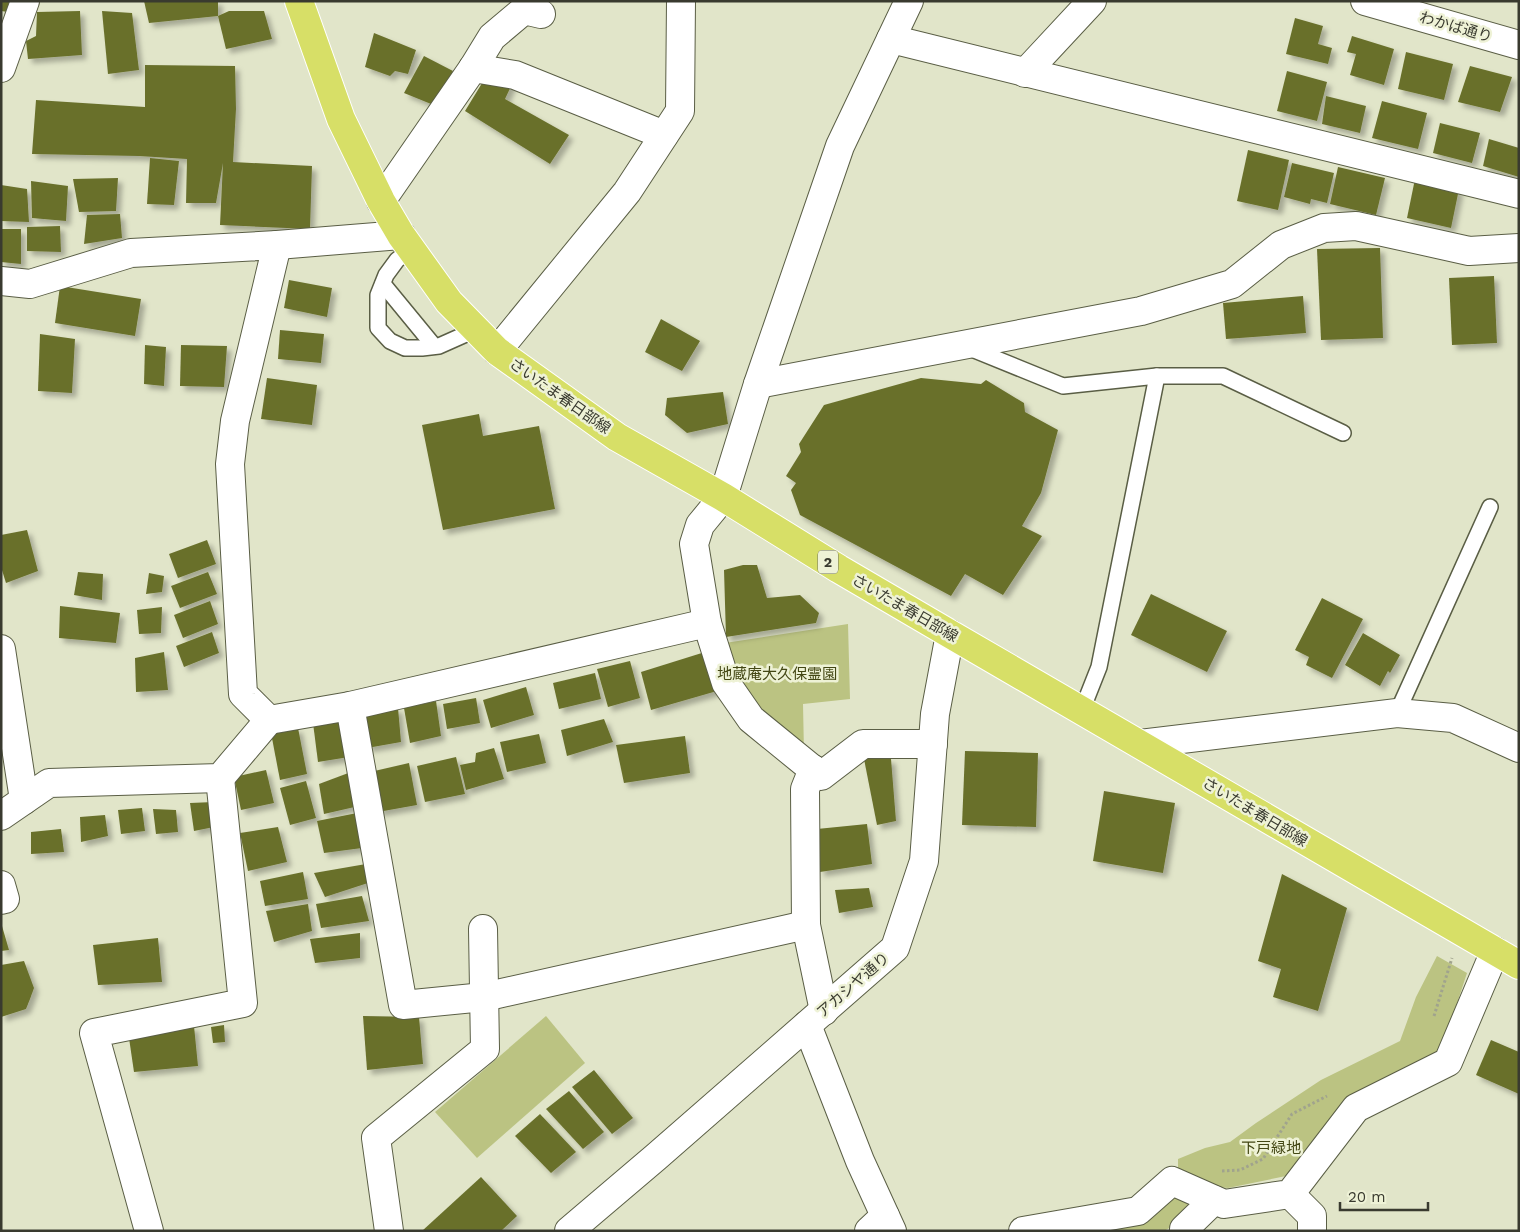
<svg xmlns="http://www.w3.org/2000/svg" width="1520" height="1232" viewBox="0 0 1520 1232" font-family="'Work Sans','Noto Sans JP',sans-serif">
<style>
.green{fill:#bbc382}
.building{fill:#69702c;filter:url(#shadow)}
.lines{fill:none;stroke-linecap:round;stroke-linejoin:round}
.service-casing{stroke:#5a5e45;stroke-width:18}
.minor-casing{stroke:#5a5e45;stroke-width:30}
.tertiary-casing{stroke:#5a5e45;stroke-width:30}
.primary-casing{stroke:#fff;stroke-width:30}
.path{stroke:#a0a38d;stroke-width:3;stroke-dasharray:2.5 2.5;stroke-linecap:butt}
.service{stroke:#fff;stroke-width:15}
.minor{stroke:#fff;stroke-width:28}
.tertiary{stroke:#fff;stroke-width:28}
.primary{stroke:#d7df67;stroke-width:28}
.labels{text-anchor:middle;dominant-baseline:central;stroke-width:5;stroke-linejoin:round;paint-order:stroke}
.shield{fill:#eef2d6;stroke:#6f7161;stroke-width:1}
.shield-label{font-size:14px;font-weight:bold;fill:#393a2f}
.street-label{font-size:15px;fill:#393a2f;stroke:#eef2d6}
.park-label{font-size:15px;fill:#434714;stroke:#eef2d6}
</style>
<defs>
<filter id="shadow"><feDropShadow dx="4.5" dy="4.5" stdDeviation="2.5" flood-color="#0004"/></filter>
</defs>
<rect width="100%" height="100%" fill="#e1e5c9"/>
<g class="green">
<path d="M848,624L850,699L803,704L804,753L753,712L727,662L725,643Z"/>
<path d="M1437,956L1467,973L1443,1046L1398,1082L1351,1099L1286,1176L1228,1188L1178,1183V1159L1205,1148L1230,1142L1256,1123L1321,1080L1400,1041L1416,997Z"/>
<path d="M546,1016L585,1063L477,1158L435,1112Z"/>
<path d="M1180,1198L1197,1212L1164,1231H1058L1163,1200Z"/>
</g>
<g class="building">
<path d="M1,1H9L8,12L1,11Z"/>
<path d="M144,1H218V16L149,23Z"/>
<path d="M80,11L82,55L28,59L26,41L36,36L37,12Z"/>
<path d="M102,11L132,13L139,70L108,74Z"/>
<path d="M229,11H264L272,39L226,49L218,16Z"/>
<path d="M1295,18L1323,26L1318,44L1332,48L1328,64L1286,54Z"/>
<path d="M374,33L416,50L408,74L395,71L390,76L365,67Z"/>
<path d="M1352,36L1394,49L1384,85L1350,75L1356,54L1347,52Z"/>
<path d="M1406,52L1453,64L1444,100L1398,89Z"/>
<path d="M424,56L453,71L436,106L404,93Z"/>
<path d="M145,65L235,66L236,109L233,162L312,166L310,229L220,225L223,163L216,203H186L187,159L139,156L32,154L36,100L145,107Z"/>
<path d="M1470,66L1512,77L1500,112L1458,102Z"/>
<path d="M1287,71L1327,82L1317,121L1277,111Z"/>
<path d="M487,75L513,82L505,99L569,135L550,164L465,111Z"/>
<path d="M1326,96L1366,106L1360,133L1322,124Z"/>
<path d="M1382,101L1427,113L1418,149L1372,138Z"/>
<path d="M1440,123L1480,133L1472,163L1433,153Z"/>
<path d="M1489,139L1519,148V177L1483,166Z"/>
<path d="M1248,150L1289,160L1278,210L1237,201Z"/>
<path d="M150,158L179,161L174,205L147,204Z"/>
<path d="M1292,163L1334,173L1327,203L1311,199L1310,204L1284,197Z"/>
<path d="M1338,167L1385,178L1376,215L1330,204Z"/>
<path d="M118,178L116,211L79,212L73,179Z"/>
<path d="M1415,179L1459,189L1451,228L1407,218Z"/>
<path d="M31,181L68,186L66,221L32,218Z"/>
<path d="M1,185L27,189L29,222L1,221Z"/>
<path d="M120,214L122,238L84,244L87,215Z"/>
<path d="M60,226L61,252L27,251V227Z"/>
<path d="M1,229H21V264L1,262Z"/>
<path d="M1380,248L1383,338L1321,340L1317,249Z"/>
<path d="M1494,276L1497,343L1452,345L1449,278Z"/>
<path d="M289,280L332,288L327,317L284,308Z"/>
<path d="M60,286L141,299L135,336L55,323Z"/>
<path d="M1303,296L1306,333L1226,339L1223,303Z"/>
<path d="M661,319L700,341L682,371L645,352Z"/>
<path d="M280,330L324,334L321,363L278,359Z"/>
<path d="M40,334L75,339L72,393L38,391Z"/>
<path d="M145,345L166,347L164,386L144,384Z"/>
<path d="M181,345L227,346L224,387L180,386Z"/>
<path d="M267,378L317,385L312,425L261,419Z"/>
<path d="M921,378L981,384L986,380L1024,403L1025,412L1058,430L1041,493L1022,526L1042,536L1003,595L965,574L951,596L800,515L791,490L796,483L786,476L801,452L799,444L824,405Z"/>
<path d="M723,392L728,424L687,433L665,415L667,398Z"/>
<path d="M479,414L483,436L539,426L555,509L443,530L422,425Z"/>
<path d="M27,530L38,571L6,583L1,567V535Z"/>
<path d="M207,540L216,564L178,578L169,554Z"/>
<path d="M743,565H757L767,598L800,595L819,613L816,623L726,637L724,570Z"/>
<path d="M78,572L103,574L102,600L74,595Z"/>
<path d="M208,572L217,594L180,608L171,586Z"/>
<path d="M149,573L164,576L162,592L146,594Z"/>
<path d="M1151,594L1227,631L1207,672L1131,635Z"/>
<path d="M1322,598L1363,619L1332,678L1306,665L1309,657L1295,650Z"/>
<path d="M210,601L218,624L183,638L174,615Z"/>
<path d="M60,606L120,613L116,643L59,638Z"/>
<path d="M162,607L161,633L139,634L137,610Z"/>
<path d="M212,632L219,653L184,667L176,646Z"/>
<path d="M1363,633L1400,655L1390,673L1388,671L1380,686L1345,665Z"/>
<path d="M164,652L168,690L136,692L135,658Z"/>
<path d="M705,652L717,691L651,710L641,672Z"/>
<path d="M630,661L640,698L608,707L597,669Z"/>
<path d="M595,673L601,699L559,709L553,683Z"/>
<path d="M526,687L534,715L491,728L483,700Z"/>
<path d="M476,698L480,723L447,729L443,704Z"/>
<path d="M436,701L441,736L410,743L404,708Z"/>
<path d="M398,708L401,742L367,748L361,712Z"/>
<path d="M342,717L349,757L318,762L313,723Z"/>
<path d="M604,719L613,742L567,756L561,730Z"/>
<path d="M298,728L307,774L280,780L271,733Z"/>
<path d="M539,734L546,763L507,772L500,742Z"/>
<path d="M685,736L690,773L624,783L616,745Z"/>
<path d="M494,748L504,779L466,790L460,765L475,762L476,753Z"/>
<path d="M965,751L1038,753L1036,827L962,825Z"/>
<path d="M456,757L465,794L425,802L417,766Z"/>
<path d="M864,759H891L896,821L877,825Z"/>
<path d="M409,763L417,805L378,812L370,772Z"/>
<path d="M266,770L274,803L241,810L234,777Z"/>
<path d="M351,772L359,806L324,814L319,784Z"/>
<path d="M306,781L316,818L290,825L280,788Z"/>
<path d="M1104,791L1175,803L1163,873L1093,861Z"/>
<path d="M214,802L219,826L194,831L190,803Z"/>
<path d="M142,808L145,831L121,834L118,810Z"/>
<path d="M153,809L176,810L178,832L156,834Z"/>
<path d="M357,813L362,848L324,853L317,821Z"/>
<path d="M105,815L108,836L81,842L80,817Z"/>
<path d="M867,824L872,864L820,872L817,829Z"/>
<path d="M278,827L287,862L248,871L240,833Z"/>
<path d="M61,829L64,852L31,854V832Z"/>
<path d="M366,864L368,883L325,897L314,873Z"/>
<path d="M303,872L308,899L265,906L260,881Z"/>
<path d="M1282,874L1347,908L1318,1011L1273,997L1281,969L1258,961Z"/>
<path d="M869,888L873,907L839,913L835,890Z"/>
<path d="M362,896L369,921L321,928L316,904Z"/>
<path d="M308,904L312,931L274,942L266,911Z"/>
<path d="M2,926L9,950L1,951Z"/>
<path d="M360,933V958L315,963L310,939Z"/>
<path d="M158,938L162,982L98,985L93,945Z"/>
<path d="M24,961L34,988L30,999L26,1009L1,1017V965Z"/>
<path d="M363,1016L419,1017L423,1064L367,1070Z"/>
<path d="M224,1025L225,1042L213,1043L211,1027Z"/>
<path d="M194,1026L198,1066L134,1072L129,1038Z"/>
<path d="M1491,1040L1519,1052V1094L1476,1075Z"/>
<path d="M594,1070L633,1118L612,1134L572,1087Z"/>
<path d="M569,1091L604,1132L583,1149L546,1109Z"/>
<path d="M540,1114L576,1152L551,1173L515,1136Z"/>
<path d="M481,1177L517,1216L501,1231H422Z"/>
</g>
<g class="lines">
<g class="service-casing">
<g id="service">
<path d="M411,249L397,260L386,275L378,295V328L390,341L405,348H422L439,346L475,330"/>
<path d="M383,284L434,346"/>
<path d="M967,347L1063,386L1157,376H1223L1343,433"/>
<path d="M1082,710L1099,667L1157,376"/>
<path d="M1397,713L1490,507"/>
</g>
</g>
<g class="minor-casing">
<g id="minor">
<path d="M909,1L840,146L758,384L723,497L700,525L694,544L707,623L726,683L751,719L821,776L863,744H933"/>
<path d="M1365,1L1519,45"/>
<path d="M891,39L1519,194"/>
<path d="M1,68L25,1"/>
<path d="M473,68L515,75L664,135"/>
<path d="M1025,73L1092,1"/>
<path d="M381,201L473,68L492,37L524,10L541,14"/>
<path d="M277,245L401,235"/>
<path d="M1,281L30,284L131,253L277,245L235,421L230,464L243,694L269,720L350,706L707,623"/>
<path d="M497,351L627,192L680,111L681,1"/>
<path d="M758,384L1141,311L1232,284L1281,245L1324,228L1356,226L1469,251L1519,248"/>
<path d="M1,649L24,800"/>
<path d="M350,706L403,1005L484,997L806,925"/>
<path d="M1140,744L1397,713L1453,718L1519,748"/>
<path d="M813,769L805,789L806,925L824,1011"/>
<path d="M1,816L49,783L220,778L269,720"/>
<path d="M1,885L5,899L1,900"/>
<path d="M807,1025L860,1161L892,1231"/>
<path d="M1290,1194L1312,1216V1231"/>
<path d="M149,1231L94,1033L243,1003L220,778"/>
<path d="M389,1231L376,1138L485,1049L483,929"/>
<path d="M1023,1231L1138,1211L1172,1181L1224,1204L1290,1194L1356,1108L1448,1062L1495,951"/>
<path d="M1184,1231V1229L1214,1200"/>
</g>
</g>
<g class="tertiary-casing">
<g id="tertiary">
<path d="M569,1231L656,1157L895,948L924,861L935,714L950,634"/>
<path d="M869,1231L885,1216"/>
</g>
</g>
<g class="primary-casing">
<path id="primary" d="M299,1L341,119L381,201L401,235L449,302L497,351L617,437L723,497L839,569L950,634L1519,965"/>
</g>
<g class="path">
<path d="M1434,1016L1452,958"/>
<path d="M1222,1171L1240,1170L1263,1159L1292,1114L1327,1096"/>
</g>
<use href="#service" class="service"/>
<use href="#minor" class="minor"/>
<use href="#tertiary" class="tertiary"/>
<use href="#primary" class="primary"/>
</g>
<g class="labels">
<rect class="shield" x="818" y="550.5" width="20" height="23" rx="4"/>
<g class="shield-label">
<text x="828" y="562">2</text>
</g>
<g class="street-label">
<text transform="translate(1456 27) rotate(16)">わかば通り</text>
<text transform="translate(560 396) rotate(35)">さいたま春日部線</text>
<text transform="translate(905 608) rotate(30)">さいたま春日部線</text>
<text transform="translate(1255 812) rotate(31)">さいたま春日部線</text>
<text transform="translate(853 985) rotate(-41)">アカシヤ通り</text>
</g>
<g class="park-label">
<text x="777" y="674">地蔵庵大久保霊園</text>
<text x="1271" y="1148">下戸緑地</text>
</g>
</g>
<rect width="1520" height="1232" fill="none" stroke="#393a2f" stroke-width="5"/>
<path d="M1340 1202v8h88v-8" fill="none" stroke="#393a2f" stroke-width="2.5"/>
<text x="1348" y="1202" font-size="15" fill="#393a2f" stroke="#eef2d6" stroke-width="4" paint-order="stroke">20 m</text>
</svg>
